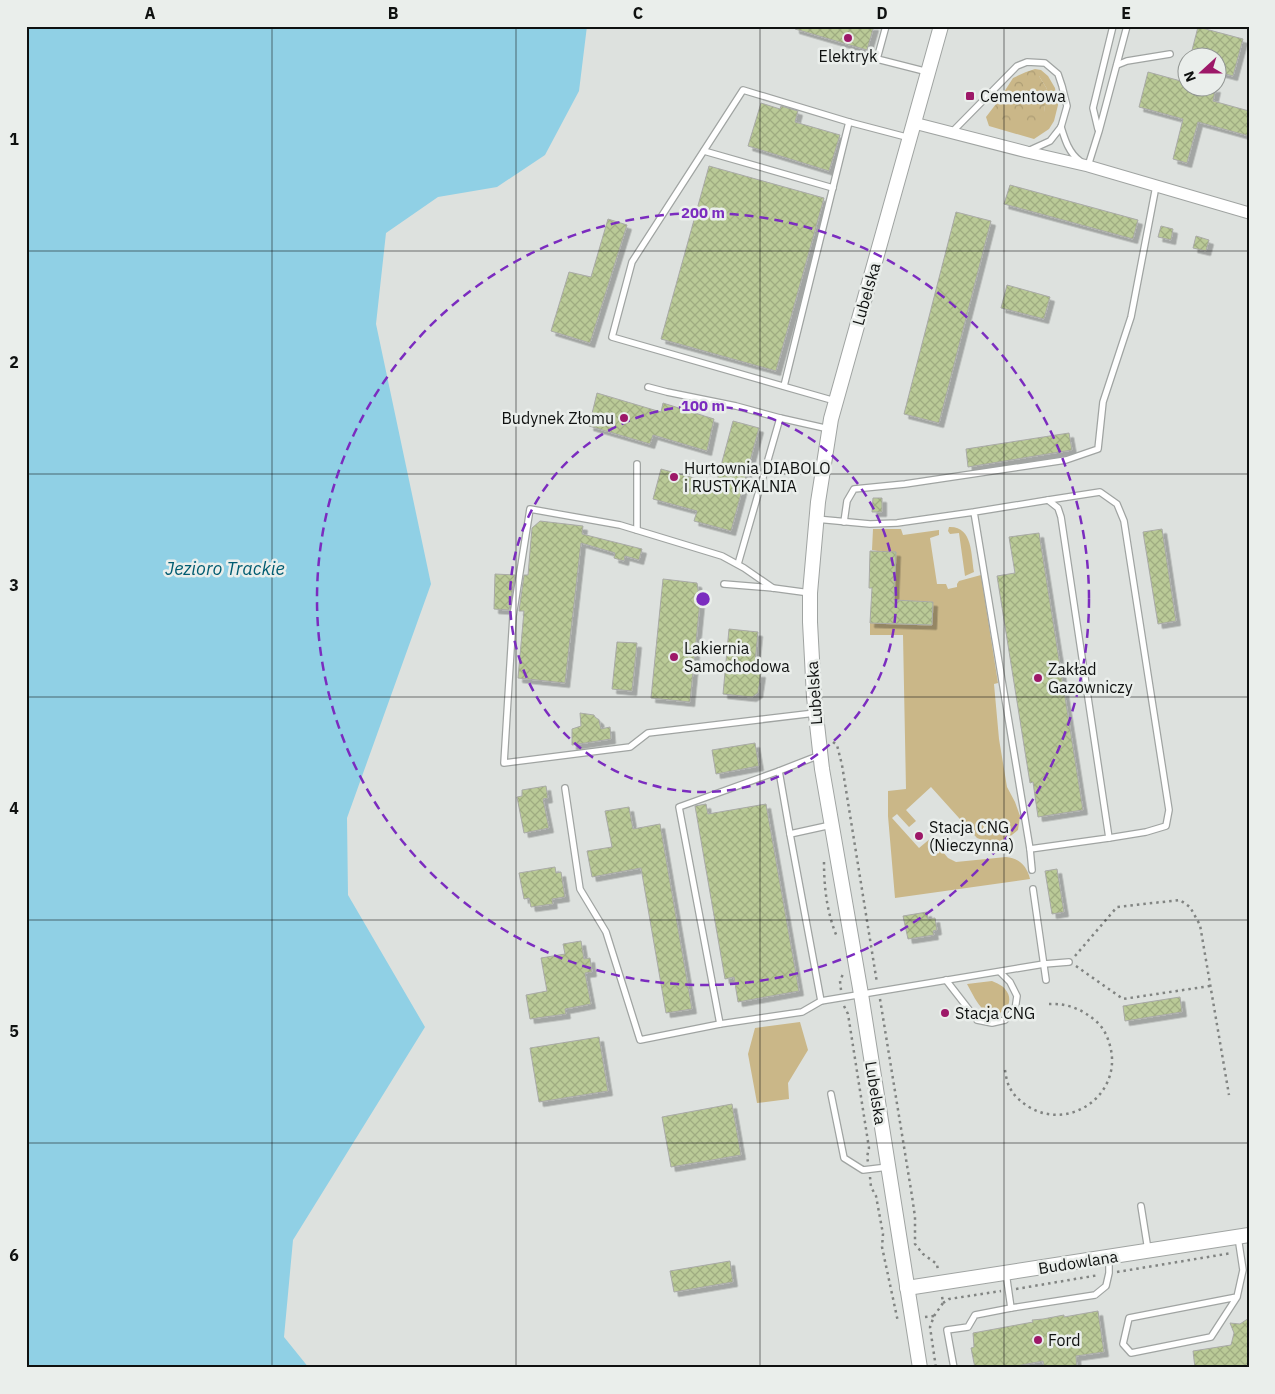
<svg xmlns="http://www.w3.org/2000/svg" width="1275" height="1394" viewBox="0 0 1275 1394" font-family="'IBM Plex Sans',sans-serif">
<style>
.green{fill:#cab788}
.forest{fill:url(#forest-crowns)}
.water{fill:#90d0e5}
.building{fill:url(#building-cross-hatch);stroke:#a9aaa6;filter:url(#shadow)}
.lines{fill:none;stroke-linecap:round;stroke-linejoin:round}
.service-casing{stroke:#a0a4a2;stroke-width:8}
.minor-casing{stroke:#a0a4a2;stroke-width:13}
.tertiary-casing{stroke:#a0a4a2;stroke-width:16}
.path{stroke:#818482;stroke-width:2.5;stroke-dasharray:2.5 4;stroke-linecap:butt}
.service{stroke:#fff;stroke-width:5.5}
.minor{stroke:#fff;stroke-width:11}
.tertiary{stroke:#fff;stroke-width:14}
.grid{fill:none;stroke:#0f1110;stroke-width:1;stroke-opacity:0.55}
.ring{fill:none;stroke:#7b2cbf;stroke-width:2.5;stroke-dasharray:9 6}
.poi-dot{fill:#9d1868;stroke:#eaeeeb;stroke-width:2}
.labels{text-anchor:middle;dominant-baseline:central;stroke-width:5;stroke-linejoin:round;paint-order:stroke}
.poi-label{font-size:16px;fill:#0f1110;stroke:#eaeeeb;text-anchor:start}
.street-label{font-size:16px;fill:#0f1110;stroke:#eaeeeb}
.water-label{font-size:18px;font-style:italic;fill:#005c71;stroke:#eaeeeb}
.centre{fill:#7b2cbf;stroke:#eaeeeb;stroke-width:2.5}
.ring-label{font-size:15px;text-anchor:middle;font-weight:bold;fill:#7b2cbf;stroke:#eaeeeb;stroke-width:5;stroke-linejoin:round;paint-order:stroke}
.neatline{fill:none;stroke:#0f1110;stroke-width:2}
.grid-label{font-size:16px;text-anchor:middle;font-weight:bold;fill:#0f1110}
</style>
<defs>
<pattern id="forest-crowns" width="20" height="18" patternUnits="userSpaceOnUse" patternTransform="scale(1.25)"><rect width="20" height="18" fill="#cab788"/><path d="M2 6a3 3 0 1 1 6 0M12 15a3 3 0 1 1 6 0" fill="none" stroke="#ac9c74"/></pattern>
<pattern id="building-cross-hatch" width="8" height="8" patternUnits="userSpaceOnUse" patternTransform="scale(1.25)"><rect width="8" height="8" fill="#baca97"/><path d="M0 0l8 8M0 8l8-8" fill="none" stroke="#9fac81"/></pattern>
<filter id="shadow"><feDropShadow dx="4.5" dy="4.5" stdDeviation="0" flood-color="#0004"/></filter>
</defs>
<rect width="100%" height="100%" fill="#dde1de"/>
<g class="green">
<path d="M1039,76H1048L1055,88L1058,105L1054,121L1049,129L1034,139L989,126L986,117L1009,87L991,114L1044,112L1047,89Z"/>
<path d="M949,527C973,526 971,555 974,572L965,576L959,533L950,534L948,531Z"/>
<path d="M873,529H901L903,535L939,530V535L930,538L937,584H946L948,589L957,587V584L959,581L981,575L998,683L994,684L999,739L1007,787L1015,802L1020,816L1018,830C1004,842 995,846 977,838L931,787L906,810L916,821L909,827L897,814L892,818L919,848L931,838L948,858L956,862L1006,857C1019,858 1027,866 1030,879L895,898L888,816V791L906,789L903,635H870V623L931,625L933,602L891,600L878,551L872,550Z"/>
<path d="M992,981C996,983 1002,985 1005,989C1018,1004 999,1022 984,1010C977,1004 972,993 967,984Z"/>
<path d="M800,1022L808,1050L788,1083L789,1099L757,1103L748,1054L755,1028Z"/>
</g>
<path class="forest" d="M1035,69L1041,70L1048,76H1039L1047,89L1044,112L1034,126L1013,124L990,114L1013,78L1026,72Z"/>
<path class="water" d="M26,26H587L579,91L545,155L497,187L438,197L386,233L376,324L431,584L347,818L348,895L425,1027L293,1240L284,1337L309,1368H26Z"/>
<g class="building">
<path d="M795,26H874L867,50L795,29Z"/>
<path d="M1198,27L1243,39L1233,76L1218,72V58H1190Z"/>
<path d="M1148,72L1188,83V88H1216L1213,101L1249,111V136L1198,122L1187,163L1173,159L1183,119L1139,107Z"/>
<path d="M761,103L780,109L781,106L798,111L795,122L840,135L829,171L748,146Z"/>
<path d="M709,166L824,198L776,371L661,339Z"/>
<path d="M1010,185L1138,220L1133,239L1004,204Z"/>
<path d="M956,212L991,221L939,423L904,414Z"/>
<path d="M608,219L627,225L590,343L551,331L569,272L591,277Z"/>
<path d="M1161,226L1173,229L1171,240L1158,237Z"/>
<path d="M1196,236L1209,240L1206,251L1193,248Z"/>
<path d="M1007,285L1050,297L1044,319L1001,308Z"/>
<path d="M597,393L661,412L663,403L714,419L707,451L653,435L650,444L589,426Z"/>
<path d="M733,421L759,428L731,531L694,521L697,511L653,499L661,469L716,484Z"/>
<path d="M1069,433L1072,450L968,467L966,449Z"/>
<path d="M873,498H882V512H872Z"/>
<path d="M540,521L583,526L582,534L642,549L639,560L625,556L624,561L614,558L615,553L581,543L565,683L518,678L524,611H519L524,575H528L532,528Z"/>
<path d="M1162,529L1176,621L1158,624L1143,532Z"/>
<path d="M1039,533L1083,810L1038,817L1033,782L1030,783L997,576L1015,573L1009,537Z"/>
<path d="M870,551L896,552L894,600L933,602L932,625L870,623L872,588H869Z"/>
<path d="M495,574L515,575L509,610L494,609Z"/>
<path d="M663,579L697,583L700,602L690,702L651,698Z"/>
<path d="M729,629L758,632L754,673H761L758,693L752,697L723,694Z"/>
<path d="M617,642L637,643L632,691L612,689Z"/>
<path d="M580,713L594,715L595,717L599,720L601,729L610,727L611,739L572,745V729L581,726Z"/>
<path d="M755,743L759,766L716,774L712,750Z"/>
<path d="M546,786L548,798L543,799L549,828L524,833L517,797L522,796V790Z"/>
<path d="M706,804L708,814L766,804L799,991L738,1002L734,977L725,979L695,806Z"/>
<path d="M629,807L633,829L660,824L692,1009L666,1013L641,868L592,877L587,851L612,847L605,811Z"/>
<path d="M555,867L556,873L561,872L565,897L552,899L553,904L531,907L529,898L524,899L519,873Z"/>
<path d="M1057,869L1064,912L1052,914L1045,871Z"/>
<path d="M927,912L928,919L935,918L937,930L933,931L934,935L908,939L903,916Z"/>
<path d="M581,941L584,959L590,958L592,972L585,973L591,1004L565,1009L566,1014L530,1019L526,995L547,991L541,958L565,954L563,944Z"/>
<path d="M1180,997L1182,1012L1125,1021L1123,1006Z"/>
<path d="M599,1037L608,1091L539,1102L530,1048Z"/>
<path d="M732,1104L741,1155L671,1167L662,1117Z"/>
<path d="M730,1261L733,1282L674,1292L670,1271Z"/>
<path d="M1098,1311L1104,1352L1076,1356L1077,1368H1044L1043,1361L1006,1368H975L971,1348L974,1347L973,1333L1033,1322L1032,1320L1043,1319L1064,1315V1317Z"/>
<path d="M1249,1318V1365L1234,1368H1195L1193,1351L1231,1345L1234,1333L1230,1323L1240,1324Z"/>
</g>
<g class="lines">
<g class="service-casing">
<g id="service">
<path d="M886,26L877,59L928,72"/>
<path d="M1117,65L1127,61L1170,54"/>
<path d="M1061,127C1065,140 1069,153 1080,161"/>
<path d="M1098,129L1093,108L1113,26"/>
<path d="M952,132L1017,66L1027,62L1045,63L1058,74L1062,86L1067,106L1061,127L1050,141L1028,151"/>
<path d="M704,151L833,188"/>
<path d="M1088,166L1099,131L1127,26"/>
<path d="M784,386L849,122"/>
<path d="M648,387L667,392L736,406L780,418"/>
<path d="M835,401L612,337L632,262L743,90L849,122L910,138"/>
<path d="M637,464V530"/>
<path d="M1048,500L1100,492L1117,504L1124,521L1169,810L1166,826L1146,832L1109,838"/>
<path d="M816,519L870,524L897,523L974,512L1030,849L1109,838L1061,517L1058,508L1048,500L974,512"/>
<path d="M844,522L847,501L854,489L905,484L1066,460L1098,449L1103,402L1131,317L1156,186"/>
<path d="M738,564L780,418L829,429"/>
<path d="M724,584L773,588L810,593"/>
<path d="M773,588L744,568L722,556L620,525L530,509L513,616L504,763L630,747L648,733L815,713"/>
<path d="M820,755L779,771L790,834L821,1001"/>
<path d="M565,788L580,889L606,932L640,1040L720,1024L802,1012L821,1001L1044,964L1069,962"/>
<path d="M790,834L831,825"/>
<path d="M1030,849L1032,870"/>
<path d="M1033,889L1046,980"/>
<path d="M946,980L977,1020L992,1023L1005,1020L1015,1010L1017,996L1010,982L1000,972"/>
<path d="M720,1024L679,807L779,771"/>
<path d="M831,1094L844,1158L863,1170L888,1167"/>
<path d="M1141,1206L1148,1250"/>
<path d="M1006,1273L1011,1308"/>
<path d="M1237,1297L1211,1337L1131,1353L1123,1344L1129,1318L1237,1297L1243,1270L1238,1237"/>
<path d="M954,1368L947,1330L968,1327L975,1315L1011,1308L1095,1295L1106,1286L1109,1273V1258"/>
</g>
</g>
<g class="minor-casing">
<path id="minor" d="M914,123L1027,152L1088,166L1249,213"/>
</g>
<g class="tertiary-casing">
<g id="tertiary">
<path d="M907,1288L1249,1235"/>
<path d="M920,1368L861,994L822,769L814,697L810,622V593L818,502L831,419L941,26"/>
</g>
</g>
<g class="path">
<path d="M833,742L837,745L842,765L877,983"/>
<path d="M824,862C824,888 827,913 837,937"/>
<path d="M1075,956L1117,907L1180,900L1190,907L1200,925L1229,1095"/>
<path d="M1076,966L1123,999L1210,986"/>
<path d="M841,990L840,981L843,974"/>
<path d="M880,999L912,1196L915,1217V1244L923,1254L937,1264L938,1271"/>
<path d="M844,1006L848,1014L869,1148L867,1157L868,1162"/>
<path d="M1005,1070C1006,1076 1007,1083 1010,1088C1014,1096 1021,1102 1029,1107C1069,1131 1120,1096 1111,1050C1109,1040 1105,1030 1098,1023C1084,1010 1068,1003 1049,1004"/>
<path d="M870,1177L871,1187L876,1196L883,1234L882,1247L898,1322"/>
<path d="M1117,1272L1232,1253"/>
<path d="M1016,1289L1099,1275"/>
<path d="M943,1303L949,1299L1001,1291"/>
<path d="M934,1316L943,1303L942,1296"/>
<path d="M925,1317L934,1316L930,1327L936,1368"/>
</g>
<use href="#service" class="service"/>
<use href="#minor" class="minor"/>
<use href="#tertiary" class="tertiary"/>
</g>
<path class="grid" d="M272,26V1368M516,26V1368M760,26V1368M1004,26V1368M26,251H1249M26,474H1249M26,697H1249M26,920H1249M26,1143H1249"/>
<g class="ring">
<circle cx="703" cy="599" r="193"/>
<circle cx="703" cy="599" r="386"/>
</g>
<g class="poi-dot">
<circle cx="848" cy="38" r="5"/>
<rect x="965" y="91" width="10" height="10" rx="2.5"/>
<circle cx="624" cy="418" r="5"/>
<circle cx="674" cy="477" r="5"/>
<circle cx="674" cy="657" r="5"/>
<circle cx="1038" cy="678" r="5"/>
<circle cx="919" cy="836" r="5"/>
<circle cx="945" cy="1013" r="5"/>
<circle cx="1038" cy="1340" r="5"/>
</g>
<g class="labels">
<g class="poi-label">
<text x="848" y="56" text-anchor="middle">Elektryk</text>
<text x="980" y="96">Cementowa</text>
<text x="614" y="418" text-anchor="end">Budynek Złomu</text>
<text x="684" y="468">Hurtownia DIABOLO<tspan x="684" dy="18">i RUSTYKALNIA</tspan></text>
<text x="684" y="648">Lakiernia<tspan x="684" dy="18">Samochodowa</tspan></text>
<text x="1048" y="669">Zakład<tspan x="1048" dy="18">Gazowniczy</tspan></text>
<text x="929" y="827">Stacja CNG<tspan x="929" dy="18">(Nieczynna)</tspan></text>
<text x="955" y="1013">Stacja CNG</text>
<text x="1048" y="1340">Ford</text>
</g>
<g class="street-label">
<text transform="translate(866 294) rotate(-74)">Lubelska</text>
<text transform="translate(814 693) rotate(-94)">Lubelska</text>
<text transform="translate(876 1093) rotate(81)">Lubelska</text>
<text transform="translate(1078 1262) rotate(-9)">Budowlana</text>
</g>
<g class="water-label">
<text x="225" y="568">Jezioro Trackie</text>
</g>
</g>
<circle cx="703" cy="599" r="8" class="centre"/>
<g class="ring-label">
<text x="703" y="218">200 m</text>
<text x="703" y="411">100 m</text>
</g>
<rect width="1275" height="1394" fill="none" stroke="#eaeeeb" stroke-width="55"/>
<g transform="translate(1202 72) rotate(249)"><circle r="24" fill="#eaeeeb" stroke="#929693"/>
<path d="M0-4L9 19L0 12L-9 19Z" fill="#9d1868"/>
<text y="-8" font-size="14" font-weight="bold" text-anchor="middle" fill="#0f1110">N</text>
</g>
<rect x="28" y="28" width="1220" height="1338" class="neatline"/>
<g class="grid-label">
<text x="150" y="19">A</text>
<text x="393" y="19">B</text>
<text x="638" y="19">C</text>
<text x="882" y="19">D</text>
<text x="1126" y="19">E</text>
<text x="14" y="145">1</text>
<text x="14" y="368">2</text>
<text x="14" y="591">3</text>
<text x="14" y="814">4</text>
<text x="14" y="1037">5</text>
<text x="14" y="1261">6</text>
</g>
</svg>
